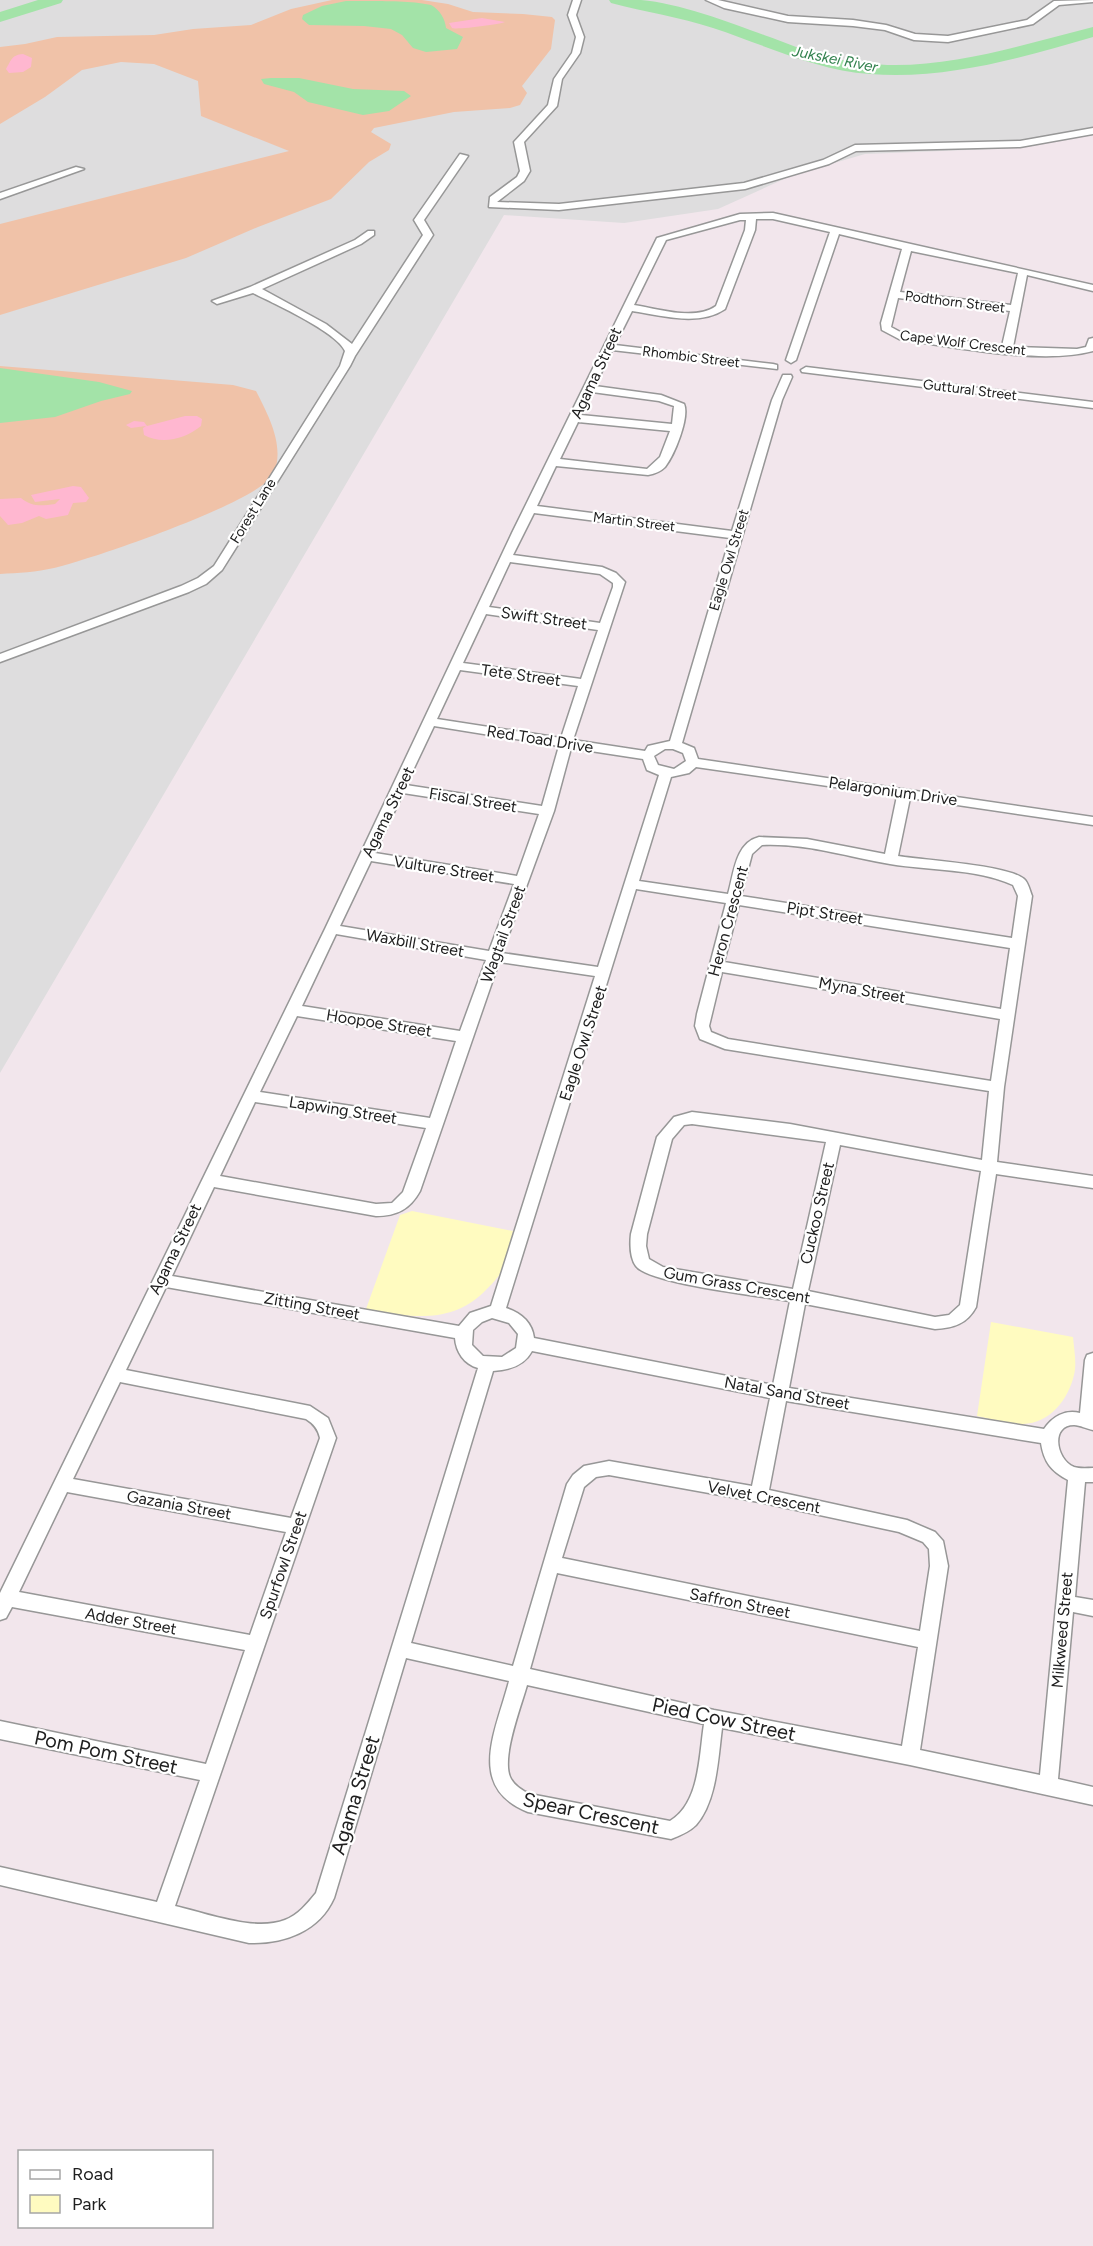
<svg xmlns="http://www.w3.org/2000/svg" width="1093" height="2246" viewBox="0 0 1093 2246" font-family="Figtree,sans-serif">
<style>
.residential{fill:#deddde}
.grass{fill:#f0c2a8}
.sand{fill:#ffb7d0}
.park{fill:#fffbc0}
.water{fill:#a3e3a8}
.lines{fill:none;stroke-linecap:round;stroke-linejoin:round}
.river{fill:#a3e3a8;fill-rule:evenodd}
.minor-casing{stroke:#979797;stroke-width:3}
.minor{fill:#fff;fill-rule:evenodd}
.labels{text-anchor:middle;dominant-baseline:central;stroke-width:4.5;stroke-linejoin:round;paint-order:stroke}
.far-street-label{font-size:14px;fill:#202020;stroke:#fff}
.far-water-label{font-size:15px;font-style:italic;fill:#31804d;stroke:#fff}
.street-label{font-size:16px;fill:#202020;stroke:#fff}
.near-street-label{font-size:20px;fill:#202020;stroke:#fff}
</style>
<rect width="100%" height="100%" fill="#f2e6ec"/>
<path class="residential" d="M0,0H1093V134L1018,148L865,154L793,175L718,209L624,223L504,215L0,1073Z"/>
<g class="grass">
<path d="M332,0H422L448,4L473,12L523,14L552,17L555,20L551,49L522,86L527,93L520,105L510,108L454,112L374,128L371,132L391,144L389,150L369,162L331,199L258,227L186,258L0,315V224L289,151L201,116L198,81L154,64L121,62L82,70L45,97L0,124V47L25,44L57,37L154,35L193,29L251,25L291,9Z"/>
<path d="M0,366L233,385L256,391C268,415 285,445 274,473C263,501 89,560 54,568C37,572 18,573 0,574Z"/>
</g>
<g class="sand">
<path d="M482,18L505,22C502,24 457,30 452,28L449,23Z"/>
<path d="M23,54L32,58L31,67L23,72L9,73L6,69C11,61 11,55 23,54Z"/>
<path d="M185,416H197L202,419L201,426C185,439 162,445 144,435L143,428L146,426L131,428L126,425L134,421L144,422L147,426Z"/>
<path d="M73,486L81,487L89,498L86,502L73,503L68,515L46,519L39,516L22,523L8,525L0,516V499L21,498C32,507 41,506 55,504L60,499L35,502L31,495Z"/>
</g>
<g class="park">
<path d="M412,1211L513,1231C510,1242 509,1256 504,1267C500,1276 491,1285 484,1292C450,1325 408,1317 366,1309L400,1215Z"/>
<path d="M991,1322L1073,1337C1074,1349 1077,1364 1074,1375C1068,1400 1050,1423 1023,1424C1009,1424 991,1419 977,1416Z"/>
</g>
<g class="water">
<path d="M346,1C368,1 412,0 431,5C440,10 445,19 446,28L463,37L457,49L426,52L413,48L402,35L391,29L364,26L309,25L302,19L303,15L322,6Z"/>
<path d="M271,78H299L353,89L404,91L411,96L389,111L363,115L308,102L294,92L264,84L261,79Z"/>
<path d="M0,368L99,382L132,391L130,394L101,401L55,417L0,423Z"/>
</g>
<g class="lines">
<g class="river">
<path d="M38,0H63L61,3L0,22V12Z"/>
<path d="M609,0C620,0 631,0 641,0C678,3 729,22 764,35C787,43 809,53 833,58C922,79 1008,48 1093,27V37C1021,58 946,80 870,74C815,70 765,45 713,28C680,17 645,12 611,3Z"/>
</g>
<g class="minor-casing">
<g id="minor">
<path d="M573,0H581L576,15L584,37L580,53L562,79L557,106L524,142L530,171L524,181L497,202L559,204L744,183L823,160L855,145L1020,141L1093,128V134L1020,147L856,151L829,164L745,189L559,210L489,207L490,197L517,177L520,171L514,142L548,105L554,79L572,53L576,37L568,15Z"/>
<path d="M706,0H718L788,16L853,20L886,25L915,34L948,36L1027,20L1054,1L1093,0V2L1059,5L1033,24L948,42L914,40L885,30L853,26L788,22L724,8Z"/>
<path d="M460,154L468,156L424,220L433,235L355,356L350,366L222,570L206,584L189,592L0,662V654L181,586L198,578L214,566L340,366L345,351C337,332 273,303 253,293L217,304L212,301L250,287L355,240L368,231H374V235L361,244L262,289L326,324L352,344L423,235L414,220Z"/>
<path d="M76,167L84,169L0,199V193Z"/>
<path d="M773,213L1093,285V291L1027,275L1013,347L1077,349L1086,347L1089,339L1093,338V351C1043,365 951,347 899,339L882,330L881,323L902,249L839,234L796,360L791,363L786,360L830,232L773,219H756L755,230L725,309C699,327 660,315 632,311L615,345L773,364L777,365V369L612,350L595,386L661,395L684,404C690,417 674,456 665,467C660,472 654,474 648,475L556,466L537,506L732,531L772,400L783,375H791L792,377L782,400L682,743L694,748L698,759L1093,817V825L910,798L898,856C922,860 1008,865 1024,879C1028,882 1030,891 1032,896L1004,1087L997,1162L1093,1176V1188L996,1174L976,1307C967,1324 953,1328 935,1329L805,1304L789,1388L1044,1429C1052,1417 1065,1409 1080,1413L1085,1360L1087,1355L1093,1353V1430C1087,1429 1080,1425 1074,1425C1050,1425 1056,1460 1074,1467C1080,1469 1087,1468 1093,1468V1482H1085L1075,1597L1093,1600V1616L1073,1612L1058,1779L1093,1787V1805L910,1765L722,1728C718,1758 717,1801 696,1825C689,1832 679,1836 671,1839L528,1812C465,1787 497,1729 509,1681L406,1658L334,1898C319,1932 283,1944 249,1943L0,1885V1867L157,1902L200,1780L0,1739V1721L206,1764L245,1650L12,1607L6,1618L0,1620V1593L325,929L512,533L657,238L740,214ZM740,220H746L745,230L716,306C695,321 658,309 634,305L666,240ZM911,251L1018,273L1011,305L900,292ZM898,298L1010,311L1002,346L902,333L891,327ZM592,392L659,401L674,406L672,424L581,415ZM578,422L670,431L660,457L647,469L560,459ZM534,513L730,538L670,741L648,746L645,751L573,740L625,582L616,573L602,567L513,555ZM510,562L600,574L613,583V587L600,623L489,607ZM486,614L598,630L581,679L463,663ZM460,670L578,686L561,738L437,719ZM434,726L559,746L542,806L406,785ZM571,748L643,759L647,770L659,775L598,967L502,953L554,811ZM665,749H673L683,753L686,761L674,769L658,765L654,756ZM696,767L897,796L885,854L807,839L759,837C735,843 734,874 728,894L639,881L671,777L689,773ZM403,793L539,814L517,876L375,853ZM762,845C806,843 848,857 890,864C931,871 975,868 1013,885L1018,896L1012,938L741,896L752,854ZM371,861L514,884L489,951L340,926ZM636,889L726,903L697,1014L695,1026L700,1039L725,1049L989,1091L982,1160L790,1124L692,1112L674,1117L657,1137L631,1234C630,1243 630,1258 636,1266C649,1284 763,1296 790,1301L773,1385L534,1338C532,1322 521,1313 506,1308ZM739,905L1010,948L1001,1009L724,962ZM336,934L486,960L460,1031L302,1006ZM499,962L595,976L491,1306L470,1313L459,1326L172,1276L214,1187L376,1216C397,1216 410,1209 420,1191ZM722,972L1000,1019L991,1081L728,1039L711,1032L709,1026ZM297,1016L456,1041L430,1118L260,1092ZM255,1102L426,1128L403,1192L392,1203L376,1204L220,1176ZM692,1124L826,1142L793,1289L663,1267L649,1259L646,1246L647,1234L672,1139L684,1125ZM840,1145L981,1171L960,1305L949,1315L935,1317L808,1291ZM166,1287L455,1338C456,1352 464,1364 478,1368L316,1893C307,1904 298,1915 285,1920C254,1932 206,1913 175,1906L336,1438L328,1418L310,1406L126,1370ZM492,1318L509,1323L518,1334L516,1348L502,1357L483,1356L472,1345L473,1330L482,1322ZM532,1351L770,1398L752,1486L609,1461L584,1466L573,1475L567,1484L513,1666L411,1643L493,1371C509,1370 524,1366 532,1351ZM120,1382L306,1419C314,1424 318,1429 320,1438L291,1518L73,1479ZM786,1401L1041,1443C1044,1462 1051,1471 1068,1480L1040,1775L920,1750L948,1566L943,1541L935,1532L907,1520L769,1490ZM609,1475L759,1502L899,1532L923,1542L929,1549L930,1566L920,1631L562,1558L584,1487L596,1477ZM67,1492L286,1532L250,1635L19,1592ZM557,1573L918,1647L902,1746L714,1710L530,1669ZM527,1685L704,1724C699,1756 700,1803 670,1821L530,1794C523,1791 515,1786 511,1779C500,1760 521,1707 527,1685Z"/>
<path d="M806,367L1093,402V408L802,372L801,370Z"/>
</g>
</g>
<use href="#minor" class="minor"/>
</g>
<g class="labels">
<g class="far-street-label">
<text transform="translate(955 302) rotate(7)">Podthorn Street</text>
<text transform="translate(963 343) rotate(7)">Cape Wolf Crescent</text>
<text transform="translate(691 357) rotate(7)">Rhombic Street</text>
<text transform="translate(970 390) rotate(7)">Guttural Street</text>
<text transform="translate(253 511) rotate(-58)">Forest Lane</text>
<text transform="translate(634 522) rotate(7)">Martin Street</text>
<text transform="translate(729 560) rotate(-73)">Eagle Owl Street</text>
</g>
<g class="far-water-label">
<text transform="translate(835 59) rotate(11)">Jukskei River</text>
</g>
<g class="street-label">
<text transform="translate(596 373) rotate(-65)">Agama Street</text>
<text transform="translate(544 618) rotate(8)">Swift Street</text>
<text transform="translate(521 675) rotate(8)">Tete Street</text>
<text transform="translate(540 739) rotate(9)">Red Toad Drive</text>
<text transform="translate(893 791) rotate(8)">Pelargonium Drive</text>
<text transform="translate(473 800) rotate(9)">Fiscal Street</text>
<text transform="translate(388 812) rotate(-64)">Agama Street</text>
<text transform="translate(444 869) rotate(9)">Vulture Street</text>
<text transform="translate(825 913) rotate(9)">Pipt Street</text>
<text transform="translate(728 921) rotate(-75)">Heron Crescent</text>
<text transform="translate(503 934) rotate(-70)">Wagtail Street</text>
<text transform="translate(415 943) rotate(10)">Waxbill Street</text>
<text transform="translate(862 990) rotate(10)">Myna Street</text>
<text transform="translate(379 1023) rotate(9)">Hoopoe Street</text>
<text transform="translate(583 1043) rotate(-72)">Eagle Owl Street</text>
<text transform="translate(343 1110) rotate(9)">Lapwing Street</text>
<text transform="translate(817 1213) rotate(-77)">Cuckoo Street</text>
<text transform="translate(175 1249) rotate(-64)">Agama Street</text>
<text transform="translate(737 1285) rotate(10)">Gum Grass Crescent</text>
<text transform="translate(312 1306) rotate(10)">Zitting Street</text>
<text transform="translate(787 1393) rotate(10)">Natal Sand Street</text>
<text transform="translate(764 1497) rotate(11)">Velvet Crescent</text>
<text transform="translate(179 1505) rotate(10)">Gazania Street</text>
<text transform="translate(283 1565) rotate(-71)">Spurfowl Street</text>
<text transform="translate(740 1603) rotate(11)">Saffron Street</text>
<text transform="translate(131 1621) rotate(10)">Adder Street</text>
<text transform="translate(1062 1630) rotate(-85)">Milkweed Street</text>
</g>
<g class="near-street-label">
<text transform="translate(724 1719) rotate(12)">Pied Cow Street</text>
<text transform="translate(106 1752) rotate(12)">Pom Pom Street</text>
<text transform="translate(355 1795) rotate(-73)">Agama Street</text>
<text transform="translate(591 1813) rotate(12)">Spear Crescent</text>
</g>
</g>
<rect x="18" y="2150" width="195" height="78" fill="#ffffff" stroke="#a6a6a6" stroke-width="1.5"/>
<rect x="30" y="2170" width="30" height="9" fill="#ffffff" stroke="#a6a6a6" stroke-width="1.5"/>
<text x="72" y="2180" font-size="18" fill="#202020">Road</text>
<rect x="30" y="2195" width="30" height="18" fill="#fffbc0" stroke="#a6a6a6" stroke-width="1.5"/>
<text x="72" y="2210" font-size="18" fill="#202020">Park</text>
</svg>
